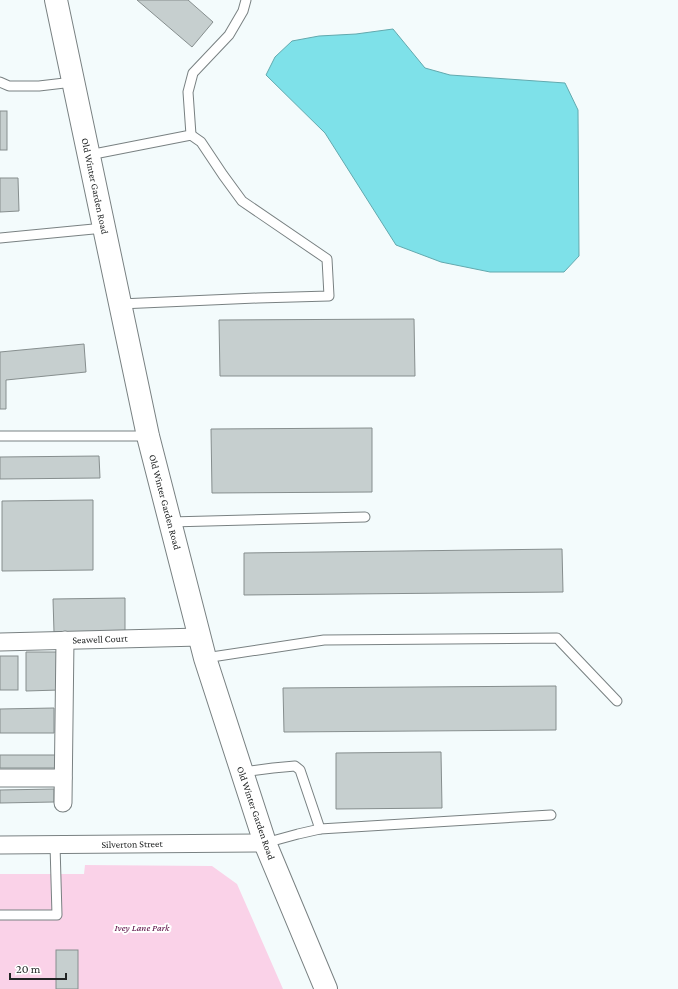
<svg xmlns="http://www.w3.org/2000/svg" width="678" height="989" viewBox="0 0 678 989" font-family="'Crimson Pro',serif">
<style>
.green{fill:#fad2e8}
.water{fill:#7ee1e9;stroke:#62a9ae}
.building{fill:#c6cfcf;stroke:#868e8e}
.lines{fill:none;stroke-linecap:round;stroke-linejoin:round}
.lane-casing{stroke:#798182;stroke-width:11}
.street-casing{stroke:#798182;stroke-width:19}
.secondary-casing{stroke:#798182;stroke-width:24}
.lane{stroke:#fff;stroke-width:9}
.street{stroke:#fff;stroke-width:17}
.secondary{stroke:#fff;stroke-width:22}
.labels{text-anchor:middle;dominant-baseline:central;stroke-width:4;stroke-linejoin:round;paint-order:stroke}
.street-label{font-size:10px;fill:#222525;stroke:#fff}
.park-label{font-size:10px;font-style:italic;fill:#54033c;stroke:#fff}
</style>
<rect width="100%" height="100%" fill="#f3fbfc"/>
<path class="green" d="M85,865L212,866L237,884L283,989H0V874H84Z"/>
<path class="water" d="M393,29L425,68L450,75L565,83L578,110L579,256L564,272H490L441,262L396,245L325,133L266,75L275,57L292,41L319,36L356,34Z"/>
<g class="building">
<path d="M137,0H188L213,22L192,47Z"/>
<rect x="0" y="111" width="7" height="39"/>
<path d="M0,178H18L19,211L0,212Z"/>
<path d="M414,319L415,376H220L219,320Z"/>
<path d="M84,344L86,372L6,380V409H0V352Z"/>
<path d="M372,428V492L212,493L211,429Z"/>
<path d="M99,456L100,478L0,479V457Z"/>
<path d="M93,500V570L2,571V501Z"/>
<path d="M562,549L563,592L244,595V553Z"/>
<path d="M125,598V631L54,632L53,599Z"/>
<path d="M26,652H58L59,690L26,691Z"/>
<rect x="0" y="656" width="18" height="34"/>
<path d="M556,686V730L284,732L283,688Z"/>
<path d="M54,708V733H0V709Z"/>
<path d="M441,752L442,808L336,809V753Z"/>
<rect x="0" y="755" width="56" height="13"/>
<path d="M54,789V802L0,803V790Z"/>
<rect x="56" y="950" width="22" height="39"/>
</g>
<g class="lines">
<g class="lane-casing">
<g id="lane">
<path d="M0,82L9,86H39L73,82"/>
<path d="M191,135L188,92L193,73L229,35L243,11L246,0"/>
<path d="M89,155L191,135L201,142L223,175L242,201L327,259L329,296L258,298L120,304"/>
<path d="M0,238L104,228"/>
<path d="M0,436H148"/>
<path d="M170,522L365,517"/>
<path d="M205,658L324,640L557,638L617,701"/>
<path d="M242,772L273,768L295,766L300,770L320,829"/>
<path d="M265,843L298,834L320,829L551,815"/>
<path d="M0,915H57L55,845"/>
</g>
</g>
<g class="street-casing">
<g id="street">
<path d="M0,642L200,637"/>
<path d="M0,778H63"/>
<path d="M63,803L65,640"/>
<path d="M0,845L265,843"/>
</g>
</g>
<g class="secondary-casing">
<path id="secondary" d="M56,0L148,436L205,658L265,843L326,989"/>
</g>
<use href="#lane" class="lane"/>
<use href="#street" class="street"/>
<use href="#secondary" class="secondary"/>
</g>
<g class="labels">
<g class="street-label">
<text transform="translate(95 186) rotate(78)">Old Winter Garden Road</text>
<text transform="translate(165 502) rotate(75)">Old Winter Garden Road</text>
<text transform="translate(100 639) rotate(-2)">Seawell Court</text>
<text transform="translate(256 813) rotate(71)">Old Winter Garden Road</text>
<text transform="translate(132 844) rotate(-1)">Silverton Street</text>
</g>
<g class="park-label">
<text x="142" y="927">Ivey Lane Park</text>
</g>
</g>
<path d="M10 973v6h56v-6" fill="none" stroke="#222525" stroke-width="2"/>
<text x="16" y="973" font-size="12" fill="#222525" stroke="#ffffff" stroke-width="3" paint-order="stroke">20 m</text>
</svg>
